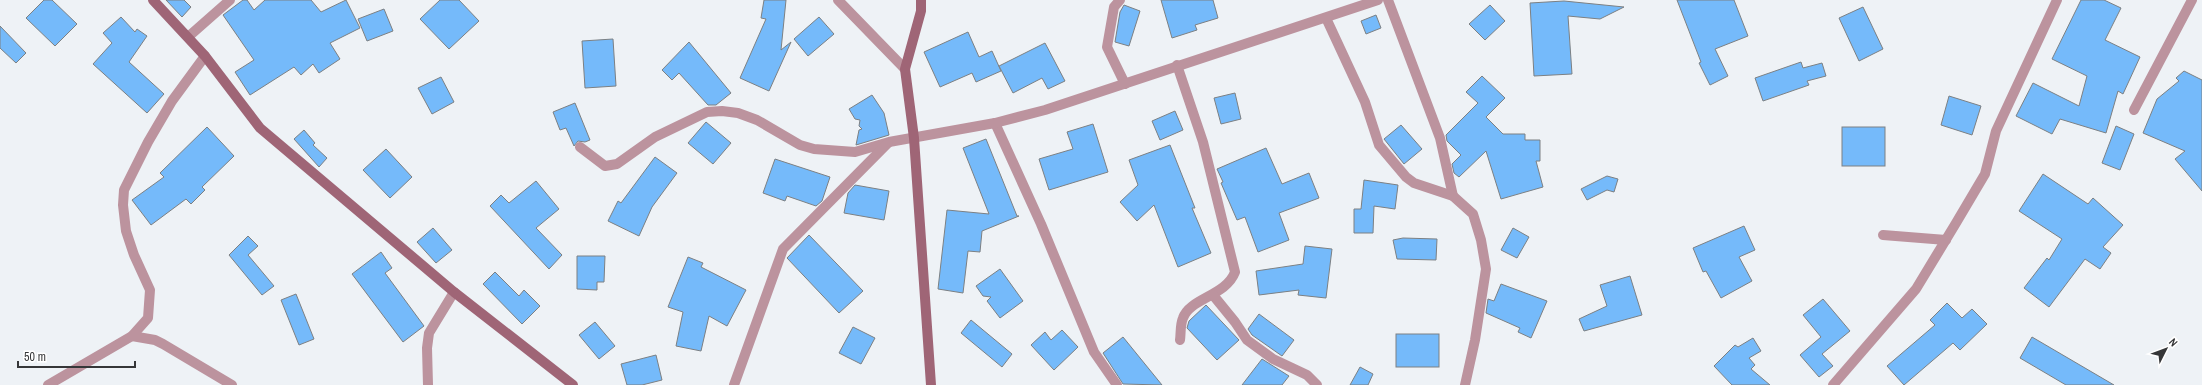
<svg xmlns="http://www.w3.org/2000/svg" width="2202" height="385" viewBox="0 0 2202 385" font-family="'Archivo Narrow',sans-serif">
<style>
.building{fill:#75bafa;stroke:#7c8083}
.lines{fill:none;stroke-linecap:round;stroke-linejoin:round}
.street{stroke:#bc939e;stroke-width:10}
.secondary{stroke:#9f6576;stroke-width:10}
</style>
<rect width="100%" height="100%" fill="#eef2f6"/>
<g class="building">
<path d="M44,0H52L77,24L55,46L26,18Z"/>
<path d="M166,0H184L191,7L182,17Z"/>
<path d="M243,0H247L254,10L265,0H311L321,12L346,0L360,28L330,43L340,59L319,73L313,64L301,75L294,67L250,95L235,72L254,60L223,15Z"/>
<path d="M440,0H459L479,21L449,49L420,19Z"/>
<path d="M764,0H786L781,50L791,42L769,91L740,78L766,19L761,18Z"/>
<path d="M1161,0H1213L1218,18L1195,25L1197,30L1172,38Z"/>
<path d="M1677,0H1734L1748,36L1715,49L1728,76L1710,85L1699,63L1701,62Z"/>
<path d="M2081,0H2104L2121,8L2105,40L2140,57L2123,94L2118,91L2106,133L2060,119L2052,134L2016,116L2033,83L2079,106L2087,76L2052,59Z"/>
<path d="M1564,1L1624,7L1600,19L1568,16L1572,74L1534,76L1530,3Z"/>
<path d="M1124,5L1140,11L1129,46L1115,42L1120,12Z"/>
<path d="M1490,5L1505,21L1485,40L1469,24Z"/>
<path d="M1863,7L1883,49L1859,61L1839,18Z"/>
<path d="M384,9L393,31L367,41L358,19Z"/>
<path d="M1376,15L1381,28L1366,34L1361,21Z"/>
<path d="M121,17L135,32L137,29L147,36L129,62L164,94L147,113L93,64L112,43L103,33Z"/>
<path d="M819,17L834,34L808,56L794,39Z"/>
<path d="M0,26L26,53L16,63L0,48Z"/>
<path d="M968,32L979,57L992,51L1001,71L976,82L972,73L940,87L924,52Z"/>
<path d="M613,39L616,86L585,88L582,41Z"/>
<path d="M689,42L731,93L716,105H708L679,73L672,80L662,70Z"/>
<path d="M1045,43L1065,81L1048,89L1042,78L1013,93L999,66Z"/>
<path d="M1801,62L1803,68L1822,63L1826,76L1807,81L1809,85L1763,101L1755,78Z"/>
<path d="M2184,71L2202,80V191L2175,159L2185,151L2143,133L2157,99L2179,81L2176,78Z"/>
<path d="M1482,76L1505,98L1486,117L1503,134H1525V140H1540V161H1536L1543,187L1501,199L1486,151L1459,177L1454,173L1452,164L1461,155L1447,141L1446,135L1478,103L1466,92Z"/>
<path d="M441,77L454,102L432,114L418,88Z"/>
<path d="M1235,93L1241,119L1221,124L1214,98Z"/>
<path d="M872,95L884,113L889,135L856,145L859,130L862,129L859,126L860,120L855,119L849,109Z"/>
<path d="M1949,96L1981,106L1972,135L1941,125Z"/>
<path d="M575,103L590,140L585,142L578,141L574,146L566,128L560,130L553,112Z"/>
<path d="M1175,111L1183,130L1160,140L1152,121Z"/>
<path d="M706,122L731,143L713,164L688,143Z"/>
<path d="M1093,124L1108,172L1049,190L1039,159L1073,149L1067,132Z"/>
<path d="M1401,125L1422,149L1404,164L1384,139Z"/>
<path d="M2116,126L2134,134L2120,170L2102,163Z"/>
<path d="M207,127L234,156L202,187L205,190L191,204L186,199L151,225L132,200L164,177L160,173Z"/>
<rect x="1842" y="127" width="43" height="39"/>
<path d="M304,130L315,143L313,145L327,158L319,167L294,139Z"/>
<path d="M986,139L1017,216H1019L982,231L980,252L968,251L963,293L938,289L947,210L989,214L963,148Z"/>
<path d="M1170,145L1195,208H1192L1211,253L1178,267L1154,205L1137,221L1120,202L1138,185L1129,160Z"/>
<path d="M1266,148L1282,184L1309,173L1319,198L1279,213L1289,240L1258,252L1245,217L1237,220L1221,183L1223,182L1217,169Z"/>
<path d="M386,149L412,177L390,198L363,170Z"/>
<path d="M655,157L677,173L652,207L639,236L608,221L618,201L621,203Z"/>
<path d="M775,159L830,177L822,201L816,206L787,196L785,201L763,193Z"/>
<path d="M2043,174L2088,204L2093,198L2123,225L2103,247L2111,253L2100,269L2085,259L2049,307L2024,288L2047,258L2049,260L2062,239L2019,211Z"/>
<path d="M1607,176L1618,179L1614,192L1607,190L1587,200L1581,189Z"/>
<path d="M1364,180L1398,185L1395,209L1374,206L1373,233H1354V209H1361Z"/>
<path d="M536,181L559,209L536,228L562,255L549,269L490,206L501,195L509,203Z"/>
<path d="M855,185L889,191L884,220L844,213L848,193Z"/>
<path d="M1744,226L1755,250L1739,257L1752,281L1721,298L1706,271L1703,272L1693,248Z"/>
<path d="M433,228L452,250L436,263L417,242Z"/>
<path d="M1513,228L1529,237L1517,258L1501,250Z"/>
<path d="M809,235L863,291L839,313L787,258Z"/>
<path d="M248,236L258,246L248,255L274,286L262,295L229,255Z"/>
<path d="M1403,238L1437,239L1436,260L1397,259L1393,240Z"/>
<path d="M1305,246L1332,249L1326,298L1298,295L1299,290L1259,295L1256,271L1303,264Z"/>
<path d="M381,252L392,268L385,273L424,326L403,342L352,274Z"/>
<path d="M577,256H605L604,282H597V290L577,289Z"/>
<path d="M688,257L703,263L701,267L746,290L727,326L709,316L701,351L676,346L683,312L668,307Z"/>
<path d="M1000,269L1023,301L1000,318L987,301L991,297L983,296L976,286Z"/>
<path d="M495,272L519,296L524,290L540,306L522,324L483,284Z"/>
<path d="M1630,276L1642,315L1584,331L1579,319L1607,306L1600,285Z"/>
<path d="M1501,284L1547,301L1531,338L1518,332L1520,328L1486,313L1488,299L1494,301Z"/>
<path d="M296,294L314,339L299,345L281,300Z"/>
<path d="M1823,299L1850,331L1822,354L1833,366L1819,377L1800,355L1821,337L1803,315Z"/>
<path d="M1947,303L1962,318L1972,309L1987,324L1960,350L1953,343L1904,385L1887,366L1935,325L1930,320Z"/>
<path d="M1206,305L1239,340L1217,360L1187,328L1189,321Z"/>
<path d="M1259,314L1294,340L1282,356L1252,335L1248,329Z"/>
<path d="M971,320L1012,354L1002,367L961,333Z"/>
<path d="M595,322L615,346L599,359L579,335Z"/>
<path d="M853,327L875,338L861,364L839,353Z"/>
<path d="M1062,330L1078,347L1054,370L1031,345L1045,332L1051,340Z"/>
<rect x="1396" y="334" width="43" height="33"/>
<path d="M1123,337L1162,385L1123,384L1103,353Z"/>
<path d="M2032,337L2114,385H2066L2020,358Z"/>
<path d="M1753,338L1761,351L1749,358L1755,365L1751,369L1770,385H1732L1714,366L1735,345L1738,347Z"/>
<path d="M656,355L662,380L642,385H627L621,364Z"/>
<path d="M1262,359L1289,376L1282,385H1242Z"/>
<path d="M1360,367L1373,374L1368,385H1350Z"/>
</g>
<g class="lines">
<g class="street">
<path d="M838,0L905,69"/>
<path d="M1120,0L1114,7L1107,47L1125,84"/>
<path d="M1388,0L1440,138L1453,196"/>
<path d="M1326,18L1365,102L1379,145L1406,177L1414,183L1453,196L1473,214L1481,240L1486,269L1475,340L1465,385"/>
<path d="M188,37L230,0"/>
<path d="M1177,65L1203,142L1235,272C1226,296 1190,298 1183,318C1180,325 1181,333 1180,340"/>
<path d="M2134,110L2192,0"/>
<path d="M995,123L1041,224L1094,352L1117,385"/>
<path d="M580,147L605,166L617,164L655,137L707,112L722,111L738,113L757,120L800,145L814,149L855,152L889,142L995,123L1045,110L1378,0"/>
<path d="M1883,235L1946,240"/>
<path d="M1213,295L1235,322L1247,340L1273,359L1307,375L1317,385"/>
<path d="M132,336L155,340L163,344L232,385"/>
<path d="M48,385L132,336L148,318L150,290L134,255L126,231L123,205L124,190L148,142L172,101L205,56"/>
<path d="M428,385L427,348L429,333L454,292"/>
<path d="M734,385L783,249L888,143"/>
<path d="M1833,385L1916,289L1956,223L1985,174L1996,131L2057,0"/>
</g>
<g class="secondary">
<path d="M153,0L205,56L260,128L454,292L573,385"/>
<path d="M921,0V11L905,69L914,138L931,385"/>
</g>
</g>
<g transform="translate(2166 349) rotate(48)" stroke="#ffffff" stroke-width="3" paint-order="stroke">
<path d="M0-3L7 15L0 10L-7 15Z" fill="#353638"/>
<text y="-6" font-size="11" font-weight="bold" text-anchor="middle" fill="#353638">N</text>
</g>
<path d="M18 361v6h117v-6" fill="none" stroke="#353638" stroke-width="2"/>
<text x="24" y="361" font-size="12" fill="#353638" stroke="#ffffff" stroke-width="3" paint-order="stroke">50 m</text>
</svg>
